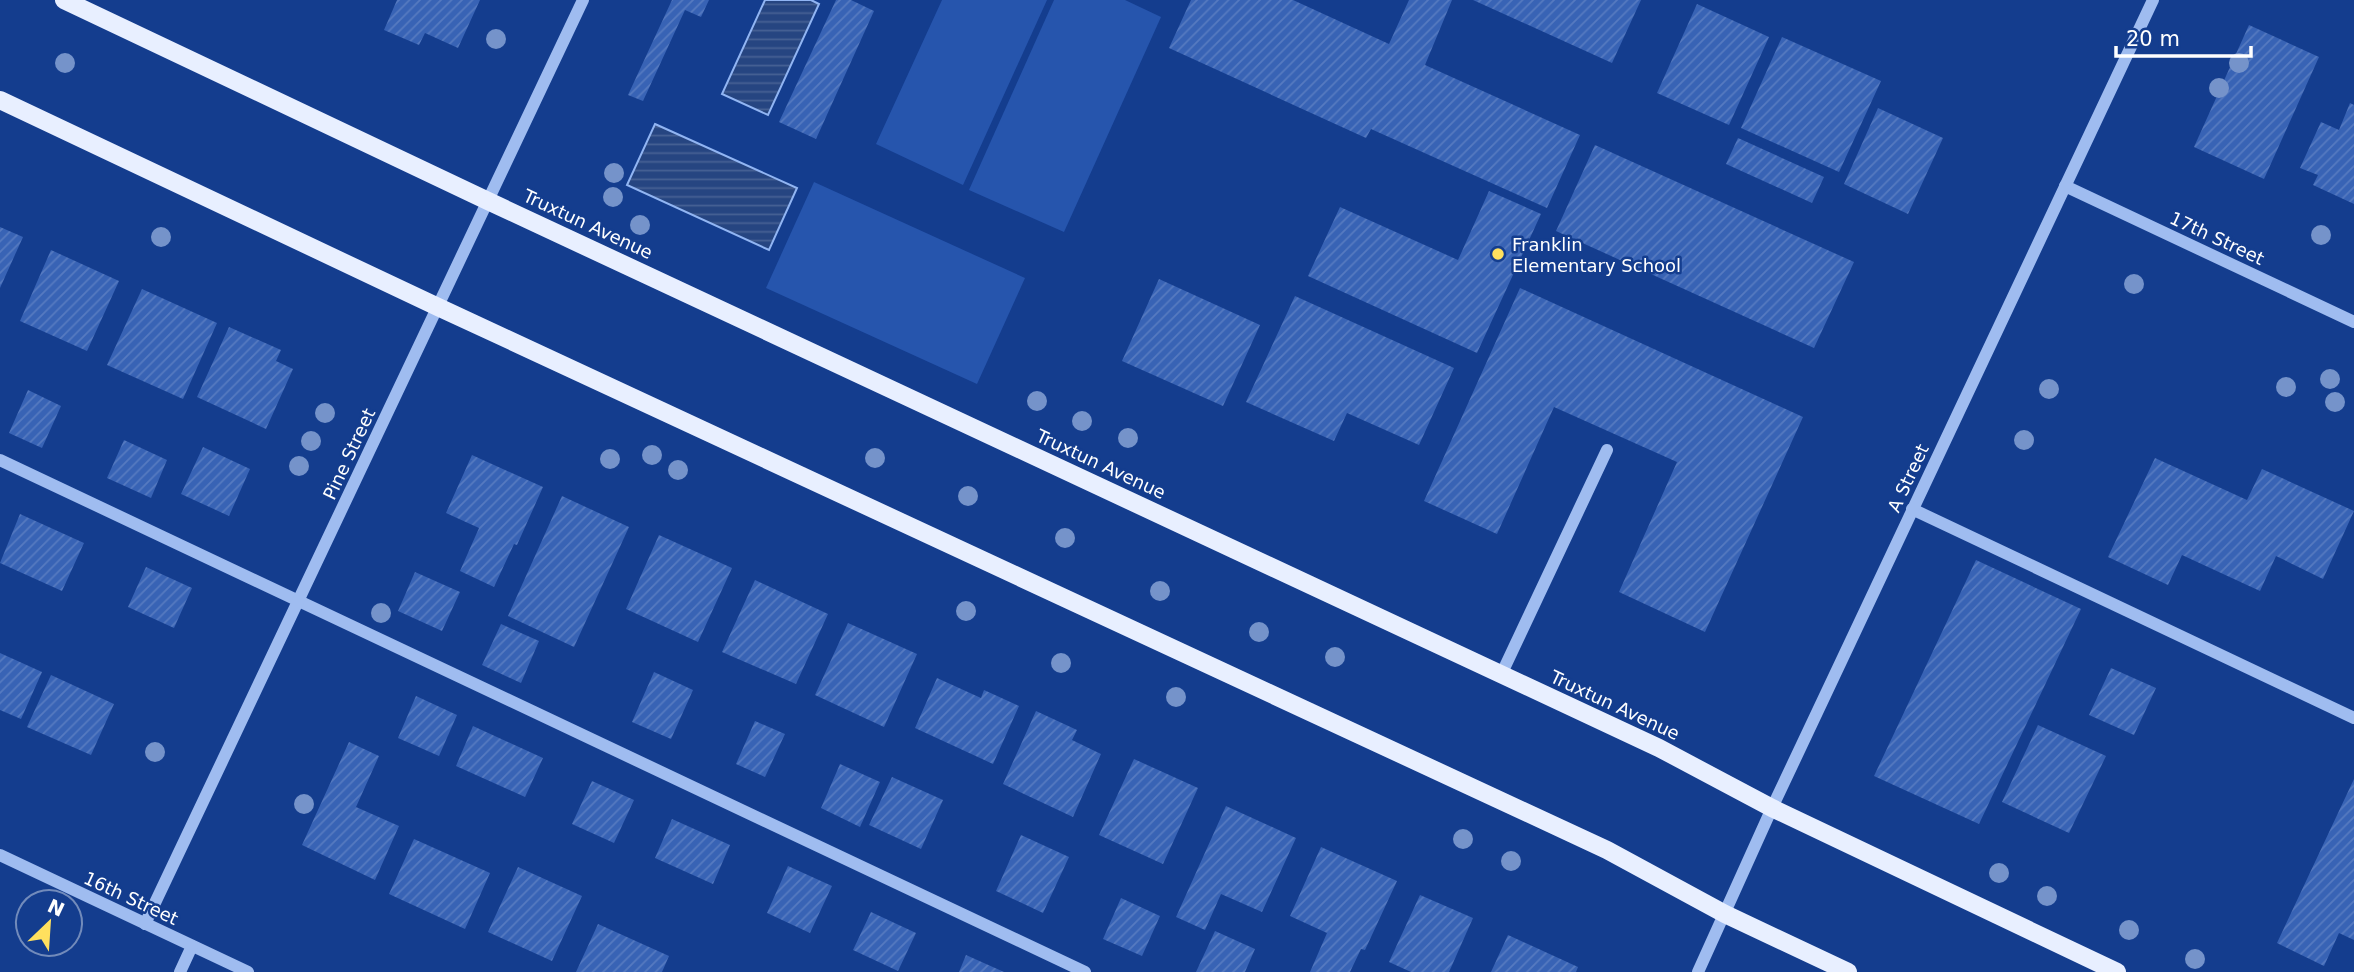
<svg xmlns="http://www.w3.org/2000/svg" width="2354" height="972" viewBox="0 0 2354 972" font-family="'DejaVu Sans',sans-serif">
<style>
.pitch{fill:#2655ad}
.water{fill:url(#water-rules);stroke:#91b5f3;stroke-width:2}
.building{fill:url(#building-hatch)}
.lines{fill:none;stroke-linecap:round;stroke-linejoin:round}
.minor{stroke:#9fbcf0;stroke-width:12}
.major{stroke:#e8efff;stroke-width:18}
.tree{fill:#7593ca}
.poi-dot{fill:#ffe05e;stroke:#143d8e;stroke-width:2.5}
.labels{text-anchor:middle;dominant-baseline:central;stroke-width:5;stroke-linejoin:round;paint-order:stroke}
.street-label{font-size:18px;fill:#fff;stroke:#143d8e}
.poi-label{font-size:18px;fill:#fff;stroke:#143d8e;text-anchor:start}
</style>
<defs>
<pattern id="water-rules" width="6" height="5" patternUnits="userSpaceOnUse" patternTransform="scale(1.75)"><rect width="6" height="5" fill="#264581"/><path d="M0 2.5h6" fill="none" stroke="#476194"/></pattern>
<pattern id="building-hatch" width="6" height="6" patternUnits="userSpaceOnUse" patternTransform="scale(1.75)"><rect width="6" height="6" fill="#3863b5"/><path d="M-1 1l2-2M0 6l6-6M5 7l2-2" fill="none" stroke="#567ac0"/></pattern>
</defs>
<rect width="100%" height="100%" fill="#143d8e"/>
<g class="pitch">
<path d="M942,0H1047L963,185L876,144Z"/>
<path d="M1054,0H1125L1161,17L1064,232L969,190Z"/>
<path d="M814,182L1025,278L977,384L766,288Z"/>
</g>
<g class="water">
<path d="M765,0H811L819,4L768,115L722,94Z"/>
<path d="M655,124L797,188L769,250L627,185Z"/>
</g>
<g class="building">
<path d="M397,0H480L458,48L425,33L419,45L384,30Z"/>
<path d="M672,0H709L701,17L685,10L643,101L628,95Z"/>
<path d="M836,0H851L874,11L816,139L779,122Z"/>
<path d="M1191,0H1293L1389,44L1409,0H1452L1425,65L1580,135L1547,208L1371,129L1366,138L1169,48Z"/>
<path d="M1473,0H1641L1612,63Z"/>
<path d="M1697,4L1769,37L1729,125L1657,93Z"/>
<path d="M2249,25L2319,57L2264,179L2194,147Z"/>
<path d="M1782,37L1881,81L1839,172L1741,128Z"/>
<path d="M2350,103L2354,105V204L2313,185L2318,175L2300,168L2321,122L2339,130Z"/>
<path d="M1878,108L1943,138L1908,214L1844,184Z"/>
<path d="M1738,138L1824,177L1812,203L1726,164Z"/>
<path d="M1595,145L1854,262L1814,348L1556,231Z"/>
<path d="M1489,191L1541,214L1477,353L1308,276L1340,207L1458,260Z"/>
<path d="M0,227L23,237L0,288Z"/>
<path d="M51,250L119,281L87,351L20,321Z"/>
<path d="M1159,279L1260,325L1223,406L1122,361Z"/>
<path d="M1520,288L1803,417L1705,632L1619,592L1677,462L1554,407L1497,534L1424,501Z"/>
<path d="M142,289L217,323L183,399L107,365Z"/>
<path d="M1295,296L1454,368L1419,445L1347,413L1334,441L1246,402Z"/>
<path d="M229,327L281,350L276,361L293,369L266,429L197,397Z"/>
<path d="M28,390L61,406L42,448L9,433Z"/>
<path d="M124,440L167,460L151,498L107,478Z"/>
<path d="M203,447L250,469L229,516L181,494Z"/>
<path d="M472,455L543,487L517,545L514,544L494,587L460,571L479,528L446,513Z"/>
<path d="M2155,458L2247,500L2262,469L2354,511L2323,579L2276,556L2260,591L2182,555L2168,585L2108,557Z"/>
<path d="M562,496L629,527L574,647L508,616Z"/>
<path d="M20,514L84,543L62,591L0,563Z"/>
<path d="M659,535L732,568L698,642L626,609Z"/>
<path d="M1976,560L2081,609L1979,824L1874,776Z"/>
<path d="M146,567L192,588L174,628L128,607Z"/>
<path d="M415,572L460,592L442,631L398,611Z"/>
<path d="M755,580L828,614L796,684L722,652Z"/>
<path d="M848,623L917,654L884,727L815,695Z"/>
<path d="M501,624L539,641L521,683L482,665Z"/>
<path d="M0,653L42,672L21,719L0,710Z"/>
<path d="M2111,668L2156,688L2134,735L2089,715Z"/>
<path d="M654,672L693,690L671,739L632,722Z"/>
<path d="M51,675L114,704L91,755L27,727Z"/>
<path d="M937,678L981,698L984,690L1019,706L993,764L915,728Z"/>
<path d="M416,696L457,715L439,756L398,738Z"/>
<path d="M1036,711L1077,730L1072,740L1101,754L1073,817L1003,784Z"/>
<path d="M755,721L785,734L765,777L736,764Z"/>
<path d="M2038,725L2106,756L2069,833L2002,802Z"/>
<path d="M473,726L543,758L525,797L456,766Z"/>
<path d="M349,742L379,756L356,807L399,826L375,880L302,845Z"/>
<path d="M1134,759L1198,788L1163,864L1099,835Z"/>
<path d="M840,764L880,782L860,827L821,808Z"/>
<path d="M892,777L943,800L921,849L869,825Z"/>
<path d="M2354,779V940L2339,933L2324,966L2277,943Z"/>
<path d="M592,781L634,800L614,843L572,824Z"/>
<path d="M1226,806L1296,838L1262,912L1221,894L1205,930L1176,917Z"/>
<path d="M672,819L730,845L713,884L655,858Z"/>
<path d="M1021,835L1069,857L1043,913L996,891Z"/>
<path d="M414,839L490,873L465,929L389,894Z"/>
<path d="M1321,847L1397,881L1365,950L1361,949L1350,972H1310L1327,933L1290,916Z"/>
<path d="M788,866L832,886L810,933L767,913Z"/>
<path d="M518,867L582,896L552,961L488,932Z"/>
<path d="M1420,895L1473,918L1449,972H1411L1389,962Z"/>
<path d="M1121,898L1160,916L1142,956L1103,939Z"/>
<path d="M871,912L916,933L898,971L853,950Z"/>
<path d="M598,924L669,956L662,972H576Z"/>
<path d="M1215,931L1255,949L1245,972H1196Z"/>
<path d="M1508,935L1578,967L1576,972H1491Z"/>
<path d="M966,955L1004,972H959Z"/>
</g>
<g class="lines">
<g class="minor">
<path d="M2065,186L2354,322"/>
<path d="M0,460L1085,972"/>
<path d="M1912,509L2354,718"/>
<path d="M1501,675L1607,450"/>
<path d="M0,855L248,972"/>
<path d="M145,924L583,0"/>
<path d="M180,972L192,946"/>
<path d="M1698,972L1772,808L2153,0"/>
</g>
<g class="major">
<path d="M64,0L488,201L1659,748L1772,808L2117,972"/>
<path d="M0,100L438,307L1607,850L1725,914L1848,972"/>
</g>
</g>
<g class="tree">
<circle cx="496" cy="39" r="10"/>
<circle cx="65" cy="63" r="10"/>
<circle cx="2239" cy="63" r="10"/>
<circle cx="2219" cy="88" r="10"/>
<circle cx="614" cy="173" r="10"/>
<circle cx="613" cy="197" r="10"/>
<circle cx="640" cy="225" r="10"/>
<circle cx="2321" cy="235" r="10"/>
<circle cx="161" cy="237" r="10"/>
<circle cx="2134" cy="284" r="10"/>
<circle cx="2330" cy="379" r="10"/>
<circle cx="2286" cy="387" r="10"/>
<circle cx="2049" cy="389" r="10"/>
<circle cx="1037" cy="401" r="10"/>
<circle cx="2335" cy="402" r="10"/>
<circle cx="325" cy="413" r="10"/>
<circle cx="1082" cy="421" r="10"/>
<circle cx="1128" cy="438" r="10"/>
<circle cx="2024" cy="440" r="10"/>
<circle cx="311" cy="441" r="10"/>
<circle cx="652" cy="455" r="10"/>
<circle cx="875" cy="458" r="10"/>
<circle cx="610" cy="459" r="10"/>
<circle cx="299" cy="466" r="10"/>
<circle cx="678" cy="470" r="10"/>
<circle cx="968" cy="496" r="10"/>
<circle cx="1065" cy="538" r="10"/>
<circle cx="1160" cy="591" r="10"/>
<circle cx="966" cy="611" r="10"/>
<circle cx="381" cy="613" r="10"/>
<circle cx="1259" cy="632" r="10"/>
<circle cx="1335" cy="657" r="10"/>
<circle cx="1061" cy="663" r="10"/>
<circle cx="1176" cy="697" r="10"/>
<circle cx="155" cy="752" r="10"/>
<circle cx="304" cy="804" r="10"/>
<circle cx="1463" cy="839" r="10"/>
<circle cx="1511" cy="861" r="10"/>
<circle cx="1999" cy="873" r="10"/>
<circle cx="2047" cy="896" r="10"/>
<circle cx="2129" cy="930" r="10"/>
<circle cx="2195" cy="959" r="10"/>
</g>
<circle class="poi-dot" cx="1498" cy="254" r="7"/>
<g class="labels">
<g class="street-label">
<text transform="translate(588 224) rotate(25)">Truxtun Avenue</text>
<text transform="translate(2217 238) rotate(25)">17th Street</text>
<text transform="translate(349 454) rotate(-65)">Pine Street</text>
<text transform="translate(1101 464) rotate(25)">Truxtun Avenue</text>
<text transform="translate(1908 478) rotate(-65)">A Street</text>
<text transform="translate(1615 705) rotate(25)">Truxtun Avenue</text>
<text transform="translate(131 898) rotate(25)">16th Street</text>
</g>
<g class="poi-label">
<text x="1512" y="244">Franklin<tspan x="1512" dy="21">Elementary School</tspan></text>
</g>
</g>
<g transform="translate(49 923) rotate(25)"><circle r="33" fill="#143d8e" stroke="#728bbb" stroke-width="2"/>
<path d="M0-5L12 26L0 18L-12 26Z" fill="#ffe05e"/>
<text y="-10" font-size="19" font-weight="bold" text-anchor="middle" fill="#ffffff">N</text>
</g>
<path d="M2116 46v10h135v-10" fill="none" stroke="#ffffff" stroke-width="3.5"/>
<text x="2126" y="46" font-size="21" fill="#ffffff" stroke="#143d8e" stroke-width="5" paint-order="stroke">20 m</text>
</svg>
